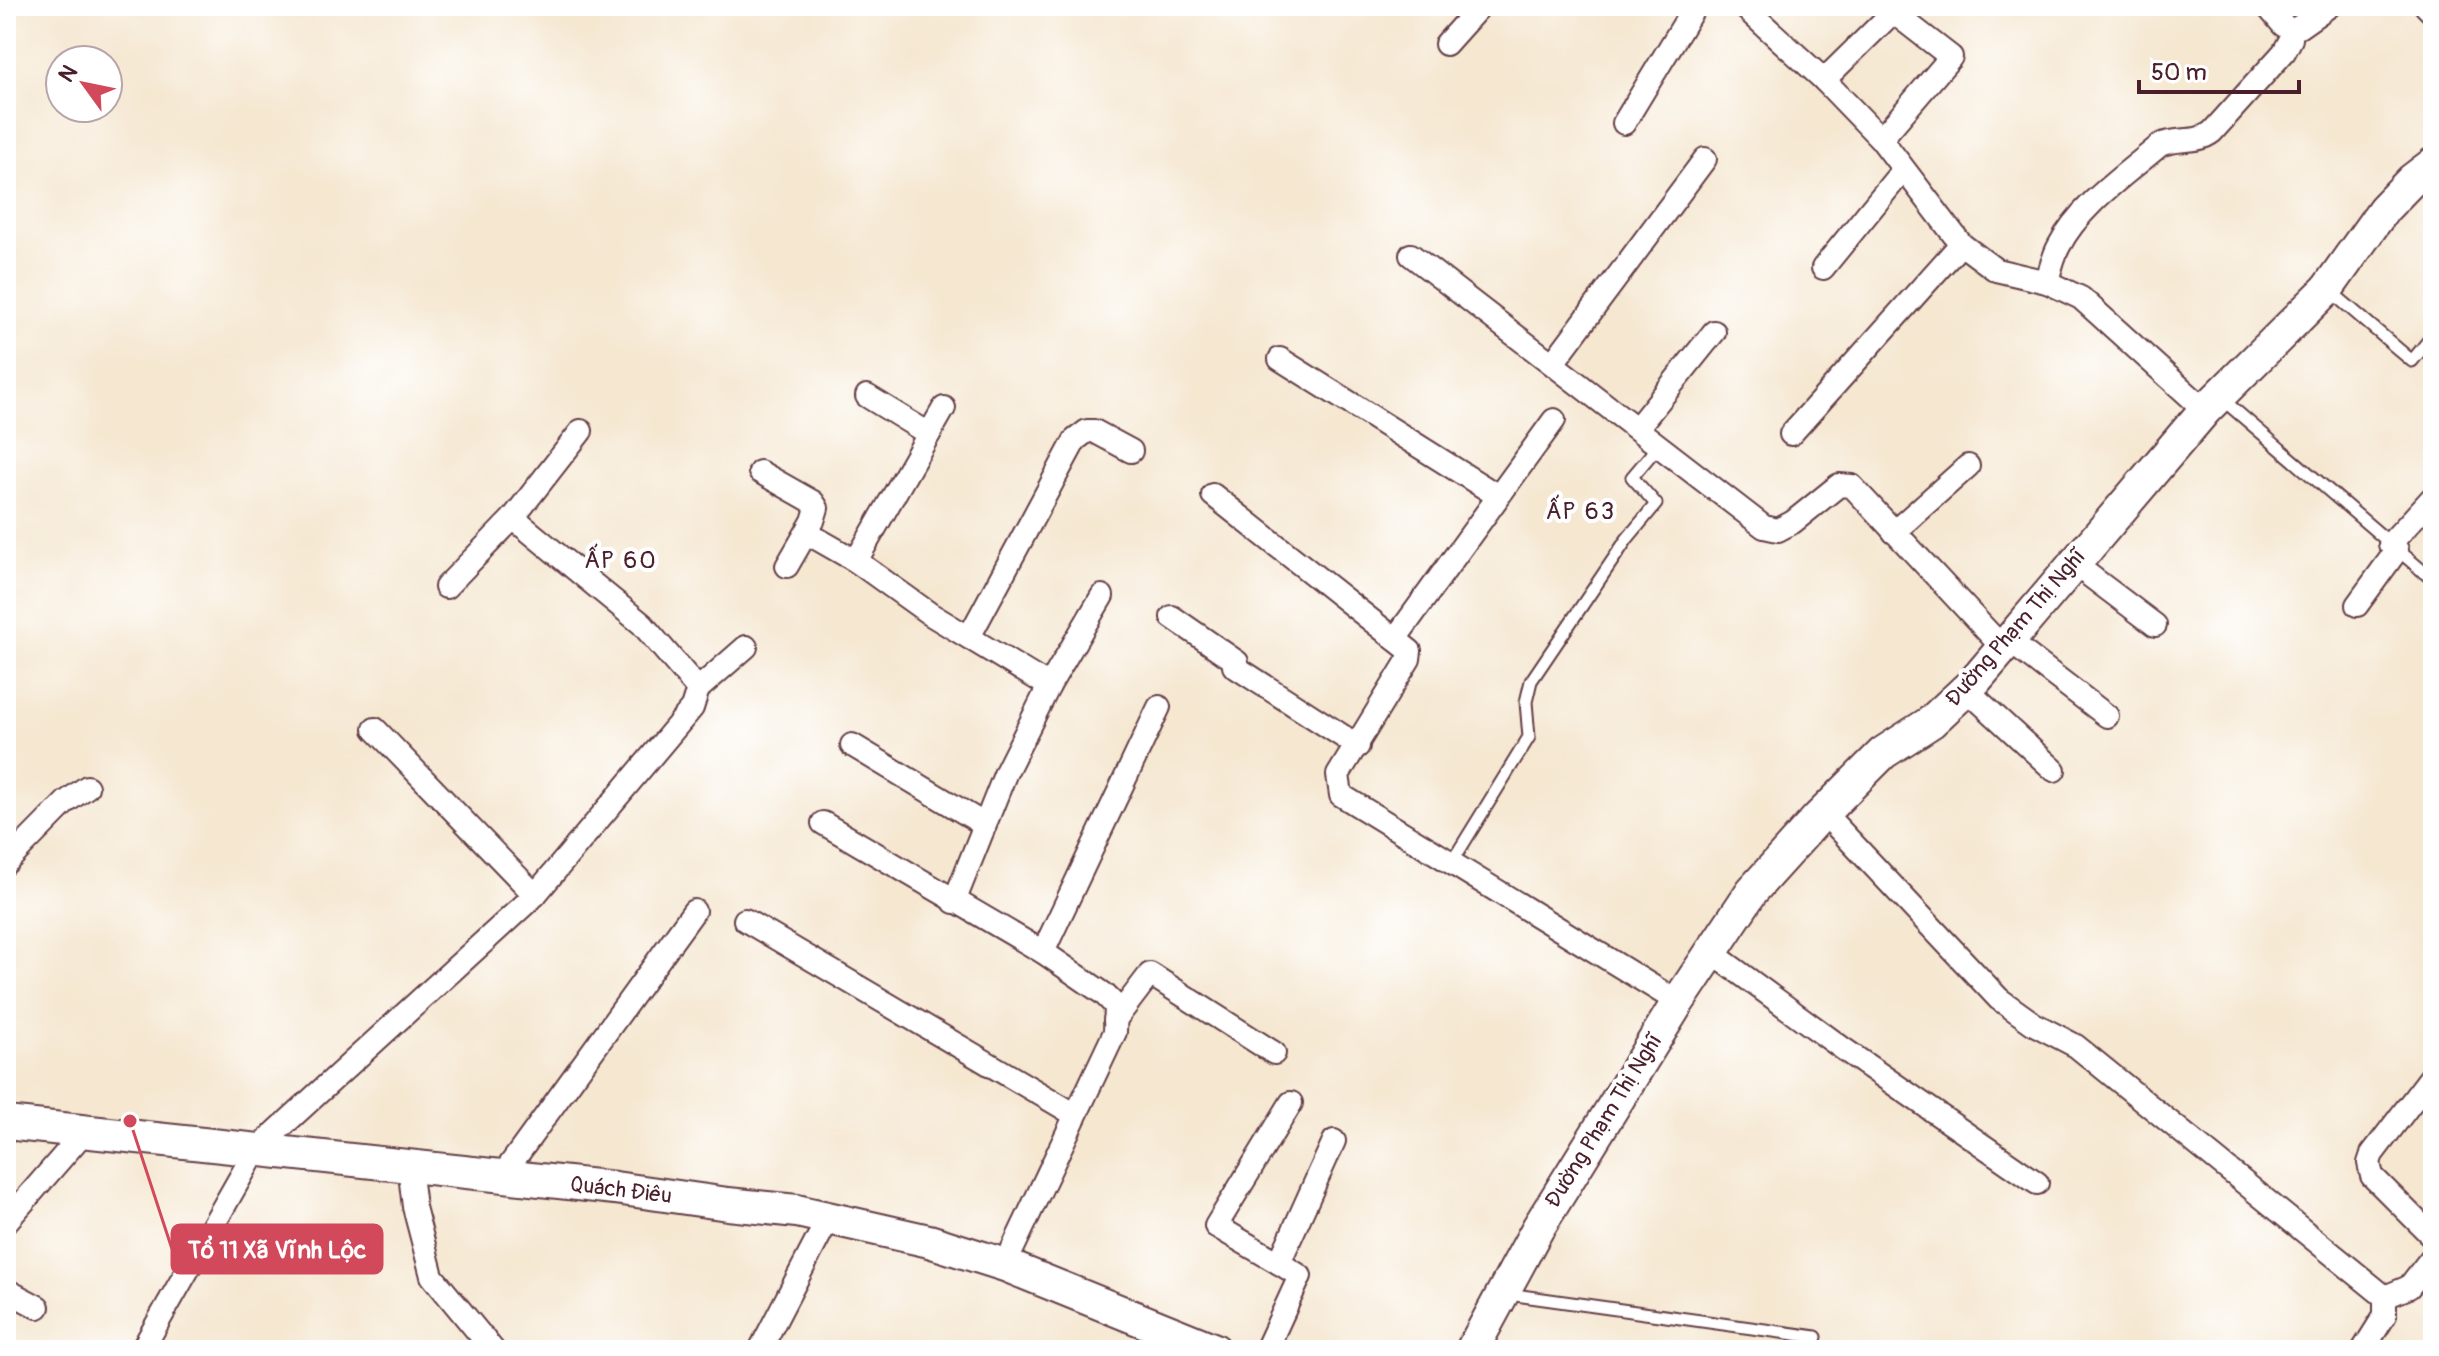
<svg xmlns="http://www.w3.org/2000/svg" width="2439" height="1356" viewBox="0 0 2439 1356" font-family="Pangolin,sans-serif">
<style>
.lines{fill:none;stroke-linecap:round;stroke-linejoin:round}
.lane-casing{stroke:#643d44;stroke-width:15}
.street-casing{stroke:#643d44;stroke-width:26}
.secondary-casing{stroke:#643d44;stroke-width:36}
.lane{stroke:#fff;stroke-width:11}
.street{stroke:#fff;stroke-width:22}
.secondary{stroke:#fff;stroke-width:32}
.labels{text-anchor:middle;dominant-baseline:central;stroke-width:8;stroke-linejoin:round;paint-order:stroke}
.street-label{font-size:22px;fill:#4a1f2b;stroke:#fff}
.neighbourhood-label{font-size:24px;letter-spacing:2px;fill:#4a1f2b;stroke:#fff}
.leader{fill:none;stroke:#d1495b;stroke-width:3}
.callout-dot{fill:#d1495b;stroke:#fff;stroke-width:3}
.callout{fill:#d1495b;stroke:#d1495b;stroke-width:3}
.callout-label{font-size:24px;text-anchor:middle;font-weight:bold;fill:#fff}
</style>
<rect width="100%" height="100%" fill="#fff"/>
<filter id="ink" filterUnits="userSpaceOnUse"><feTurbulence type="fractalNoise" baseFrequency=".0125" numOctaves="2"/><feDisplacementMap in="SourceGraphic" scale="16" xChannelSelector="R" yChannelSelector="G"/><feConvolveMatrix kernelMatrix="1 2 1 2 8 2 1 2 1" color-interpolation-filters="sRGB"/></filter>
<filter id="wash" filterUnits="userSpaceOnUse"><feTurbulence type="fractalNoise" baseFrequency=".006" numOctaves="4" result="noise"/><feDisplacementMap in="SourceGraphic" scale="32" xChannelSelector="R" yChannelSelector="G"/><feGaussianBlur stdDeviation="1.8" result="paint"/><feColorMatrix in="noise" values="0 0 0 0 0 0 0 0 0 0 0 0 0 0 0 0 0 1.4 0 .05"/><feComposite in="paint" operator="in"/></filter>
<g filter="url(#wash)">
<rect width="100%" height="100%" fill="#f5e7d0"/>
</g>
<g filter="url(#ink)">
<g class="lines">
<g class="lane-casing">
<g id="lane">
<path d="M2328,289L2412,361L2433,335"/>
<path d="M2222,399L2433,580"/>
<path d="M1452,862L1529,737L1526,702L1531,681L1627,539L1656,504L1632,477L1659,445"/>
<path d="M1508,1294L1816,1337"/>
</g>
</g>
<g class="street-casing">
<g id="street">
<path d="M1743,6L1824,80L1881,139L1961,244L1996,270L2047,282L2081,298L2205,410"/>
<path d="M2267,6L2283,25L2291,30L2299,27L2329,6"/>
<path d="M2426,6L2433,13"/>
<path d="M1446,44L1480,6"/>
<path d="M1824,80L1893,12"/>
<path d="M1624,123L1695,6"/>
<path d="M1881,139L1951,57L1893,12L1899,6"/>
<path d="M1411,255L1764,527L1778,530L1793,522L1839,485L1852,486L2002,647"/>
<path d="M1823,268L1903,170"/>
<path d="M2047,282C2050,270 2053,257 2059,246C2080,205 2125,175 2160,145C2177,137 2197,144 2212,132L2284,52L2291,39V30"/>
<path d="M1280,359L1498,496"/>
<path d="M1553,363L1705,159"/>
<path d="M867,396L929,434"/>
<path d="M1637,428L1714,332"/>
<path d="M1791,434L1961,244"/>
<path d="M760,472L813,502L817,508L813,521L787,566"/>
<path d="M1213,495L1410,651L1409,659L1338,775L1341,795L1678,1002"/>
<path d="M1894,532L1968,466"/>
<path d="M807,533L856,561L930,614L1049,686"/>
<path d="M2390,544L2433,497"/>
<path d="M856,561L944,408"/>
<path d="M2073,563L2155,625"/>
<path d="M446,587L513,518L581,431"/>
<path d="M2357,605L2397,550"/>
<path d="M1172,617L1237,662L1234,666L1358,746"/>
<path d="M969,637L1075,440L1087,431H1094L1131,451"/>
<path d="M1395,639L1554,420"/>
<path d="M2008,640L2107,716"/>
<path d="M698,689L746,647"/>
<path d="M1966,689L2054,770"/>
<path d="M375,729L535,895"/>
<path d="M852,745L985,825"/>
<path d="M1823,812L1999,999L2034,1024L2076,1046L2385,1297V1315L2363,1350"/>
<path d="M823,823L1043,952L1104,994L1116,1006L1115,1032L1005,1265"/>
<path d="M6,863L66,802L87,787"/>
<path d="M954,902L1006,772L1049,686L1102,596"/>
<path d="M745,920L1074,1114"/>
<path d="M1043,952L1159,707"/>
<path d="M1711,952L1842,1048L2037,1183"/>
<path d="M1115,1020L1150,974L1274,1053"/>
<path d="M2433,1074L2372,1154L2369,1163L2372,1176L2433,1237"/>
<path d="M409,1166L414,1207L432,1276L493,1350"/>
<path d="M502,1176L694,911"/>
<path d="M6,1222L85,1131"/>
<path d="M1279,1263L1216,1226L1291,1103"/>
<path d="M6,1290L38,1307"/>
<path d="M2385,1297L2409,1287L2433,1256"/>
<path d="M142,1350L256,1150L535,895L692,708L698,689L642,624L513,518"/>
<path d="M760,1350L828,1219"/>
<path d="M1266,1350L1300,1276L1279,1263L1334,1141"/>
</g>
</g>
<g class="secondary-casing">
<g id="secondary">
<path d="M6,1123L615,1188L728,1204L797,1211L929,1241L1005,1265L1215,1350"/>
<path d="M1472,1350L1538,1228L1678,1002L1752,891L1817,819L1883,753L1931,722L1974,682L2205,410L2327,289L2384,209L2412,180L2433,164"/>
</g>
</g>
<use href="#lane" class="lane"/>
<use href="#street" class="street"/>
<use href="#secondary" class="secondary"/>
</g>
</g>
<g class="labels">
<g class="street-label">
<text transform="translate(2016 627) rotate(-49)">Đường Phạm Thị Nghĩ</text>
<text transform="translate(1604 1120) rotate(-58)">Đường Phạm Thị Nghĩ</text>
<text transform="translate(621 1190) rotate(7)">Quách Điêu</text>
</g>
<g class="neighbourhood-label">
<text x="1581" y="511">ẤP 63</text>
<text x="621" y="560">ẤP 60</text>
</g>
</g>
<path class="leader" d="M130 1121L172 1249"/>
<circle class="callout-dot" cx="130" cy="1121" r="8"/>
<rect class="callout" x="172" y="1225" width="210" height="48" rx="8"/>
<g class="callout-label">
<text x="277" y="1258">Tổ 11 Xã Vĩnh Lộc</text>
</g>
<rect width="2439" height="1356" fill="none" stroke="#fff" stroke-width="32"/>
<g transform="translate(84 84) rotate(303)"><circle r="38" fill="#ffffff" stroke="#b7a5aa" stroke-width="2"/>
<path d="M0-6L14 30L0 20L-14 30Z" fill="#d1495b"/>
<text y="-12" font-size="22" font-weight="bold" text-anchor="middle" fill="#4a1f2b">N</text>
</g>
<path d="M2139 80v12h160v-12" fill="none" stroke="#4a1f2b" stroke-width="4"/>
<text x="2151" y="80" font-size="24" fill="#4a1f2b" stroke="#ffffff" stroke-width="6" paint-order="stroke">50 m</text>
</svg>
